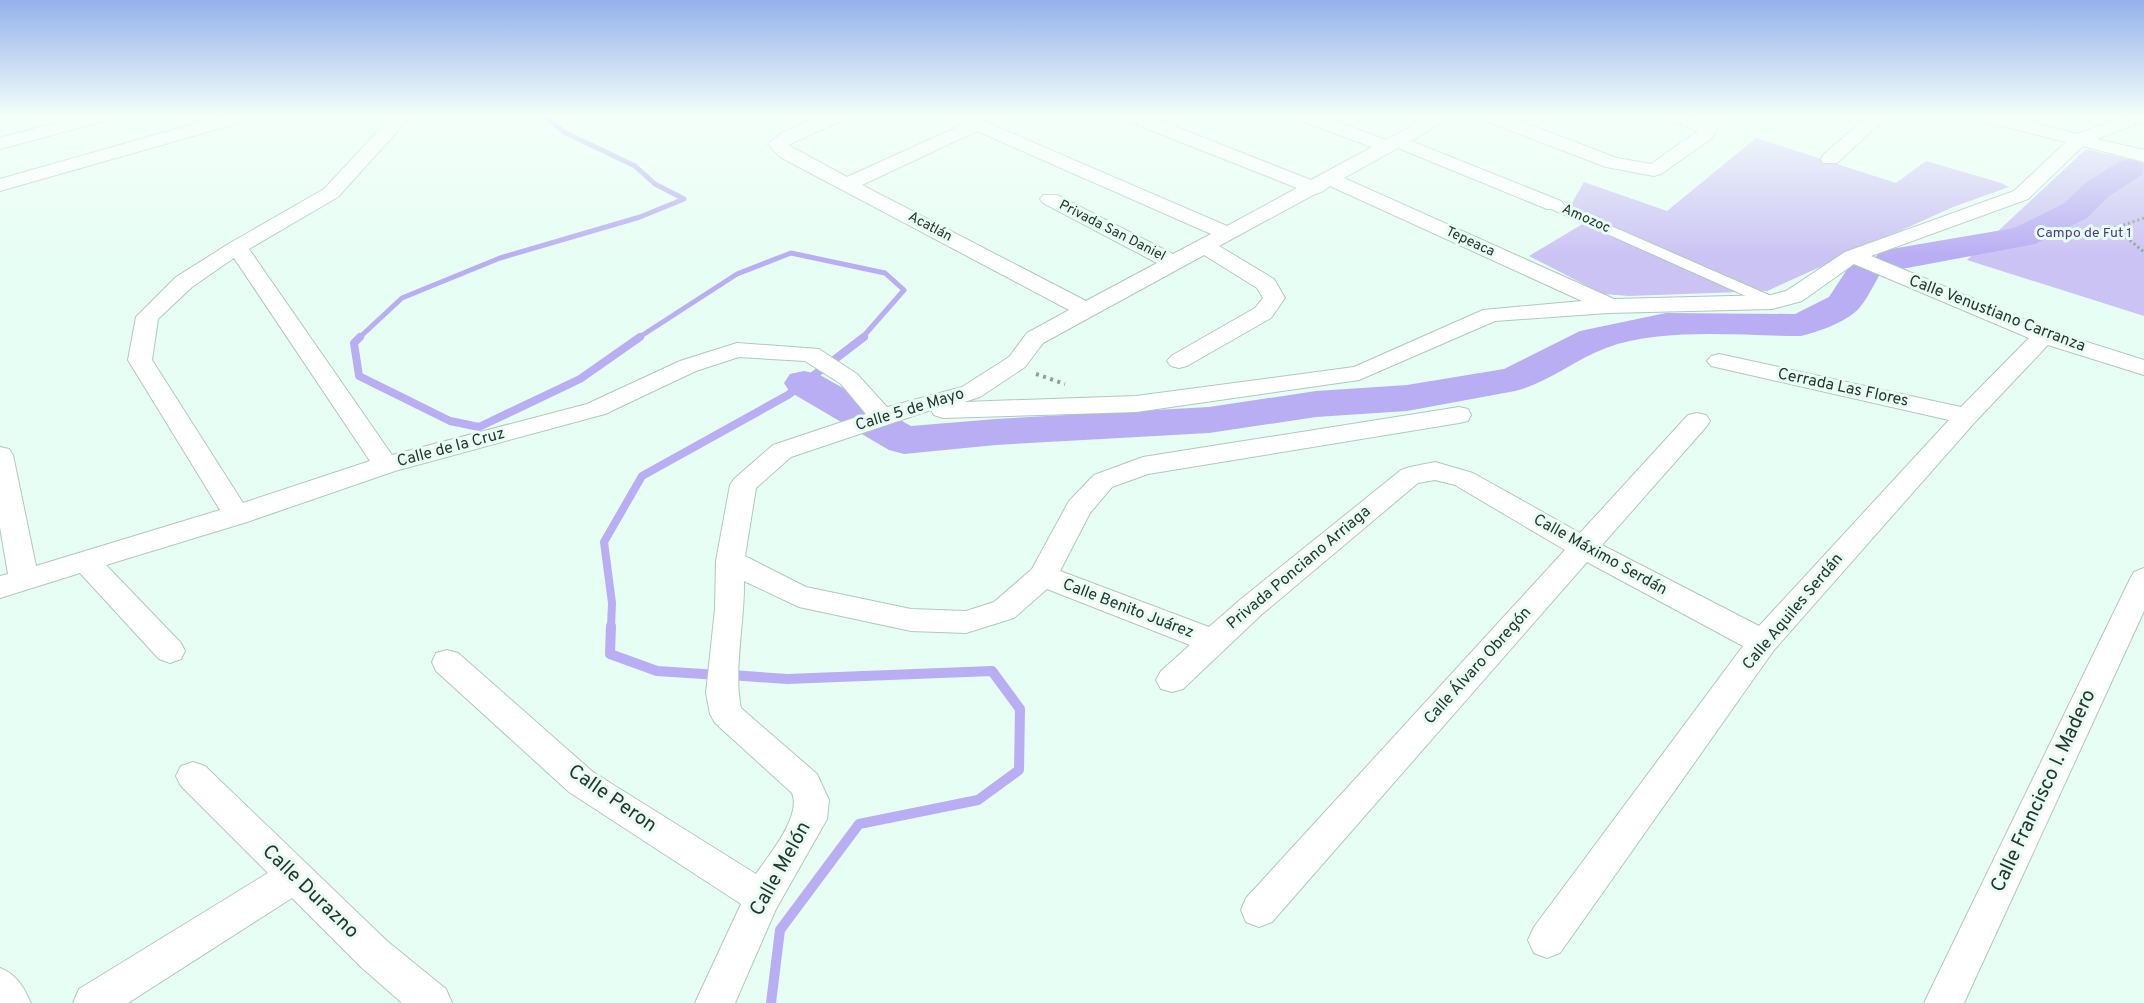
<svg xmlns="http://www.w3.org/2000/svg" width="2144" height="1003" viewBox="0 0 2144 1003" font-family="Overpass,sans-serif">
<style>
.green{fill:#cbc3f4}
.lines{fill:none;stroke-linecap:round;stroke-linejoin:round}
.stream-far2{stroke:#b9adf3;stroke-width:5}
.stream-far1{stroke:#b9adf3;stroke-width:8}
.stream{stroke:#b9adf3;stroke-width:10}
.river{fill:#b9adf3;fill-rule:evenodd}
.pedestrian-casing{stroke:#aec9be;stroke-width:2}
.minor-casing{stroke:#aec9be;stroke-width:2}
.path-far1{stroke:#8e9f98;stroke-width:3;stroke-dasharray:2 3;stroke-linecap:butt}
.path{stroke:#8e9f98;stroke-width:4;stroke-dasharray:3 4.5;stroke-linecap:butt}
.pedestrian{fill:#fff;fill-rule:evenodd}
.minor{fill:#fff;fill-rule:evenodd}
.labels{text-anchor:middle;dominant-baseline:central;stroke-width:6;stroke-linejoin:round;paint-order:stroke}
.far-street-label{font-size:14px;fill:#293430;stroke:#e7fef4}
.far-park-label{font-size:14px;fill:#4d3889;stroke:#e7fef4}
.street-label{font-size:16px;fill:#293430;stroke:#e7fef4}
.near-street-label{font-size:20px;fill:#293430;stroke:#e7fef4}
</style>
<rect width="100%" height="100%" fill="#e7fef4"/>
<g class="green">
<path d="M1756,138L1896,183L1926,161L2001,183L2009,187L1953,207L1767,291L1629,296L1603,294L1529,256L1591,219L1569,208L1584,182L1667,211Z"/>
<path d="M2086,149L2144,163V316L1967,260Z"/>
</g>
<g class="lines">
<g class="stream-far2">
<path d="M359,338L402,298L500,258L640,217L684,199L655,184L635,166L564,132L544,116"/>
<path d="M638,338L737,274L791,253L885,273L904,290L862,338"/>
</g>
<g class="stream-far1">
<path d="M360,337L354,343L359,376L450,421L479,427L580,379L640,337"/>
<path d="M611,627L612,603L604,542L642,476L788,395L864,337"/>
</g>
<g class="stream">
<path d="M611,626L610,654L657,671L718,675"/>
<path d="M730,675L787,679L992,671L1020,709L1019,770L978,800L859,824L780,930L771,1003"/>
</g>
<g class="river">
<path d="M2131,159L2144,164L2142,175L2109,196L2087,218L2035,244L1891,271L1879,267L1873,260L1879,253L1891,249L2014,228L2063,204L2087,182L2120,161Z"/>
<path d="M1863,262L1876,265L1881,273C1873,285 1865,305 1854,313C1840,324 1818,332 1801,336C1741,336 1662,327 1606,348C1574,360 1548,383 1515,391L1407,411L1316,417L1209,433L996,445L904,454L889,450L790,392L784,383L790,374L804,371L818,374L911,426L996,419L1209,407L1316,391L1407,385L1504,369L1580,331L1666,313L1795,314L1829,297L1850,265Z"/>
</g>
<g class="pedestrian-casing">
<path id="pedestrian" d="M1554,201L1778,299L1780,302L1778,305H1766L1549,208L1547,205L1549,202Z"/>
</g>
<g class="minor-casing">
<g id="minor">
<path d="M81,116H111L108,120L0,149V138Z"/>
<path d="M222,116H252L249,120L0,191V179Z"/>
<path d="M392,116H411L338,197L249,249L392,455L587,404L680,361L737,343L819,349L857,374L887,407L962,387L1009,357L1027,333L1069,310L780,157L768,144L783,132L821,116H846L843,120L788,145L847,177L962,125L947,116H972L1227,226L1297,188L1125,120L1122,116H1148L1311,180L1372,147L1299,120L1296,116H1322L1386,140L1429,116H1452L1411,141L1561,201L1564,205L1561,209H1547L1398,148L1344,178L1614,299L1771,295L1786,291L1845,252L2014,191L2066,142L1977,120L1974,116H2006L2077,134L2125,116H2144V121L2097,139L2144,150V162L2083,146L2028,199L1871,256L2052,331L2144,360V375L2048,345L1975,422L1774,650L1560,953L1547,958L1534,953L1528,940L1534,927L1743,646L1587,562L1272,922L1259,927L1246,922L1241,910L1246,898L1565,550L1455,485L1435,480L1418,483L1261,615L1183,689L1172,692L1161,689L1156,680L1161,671L1190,645L1047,589L1014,618L966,633L911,631L799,607L744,581C745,620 733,671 741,708L817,774L829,800L827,819L776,909L735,1003H695L741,904L569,792L436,671L432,662L436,653L447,650L458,653L593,772L756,874C769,855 802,816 792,793L715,723L710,714L706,693L715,609L716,561L730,485L734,479L773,445L866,414L841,384L805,361L739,357L696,371L605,414L395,471L247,522L106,565L181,643L185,651L181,659L170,663L159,659L80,573L0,598V576L8,574L0,527V447L9,449L13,455L36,566L220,510L128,360L136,317L176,277L230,243L324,189ZM977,131L1211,234L1173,254L1057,195H1043L1040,199L1043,203L1157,263L1086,301L862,185ZM1330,186L1582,301L1483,310L1354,367L1136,396L964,402L980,397L1025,367L1043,343L1204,255L1257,288L1263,298L1255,308L1171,356L1167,361L1171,366L1179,368L1187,366L1271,318L1285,298L1274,279L1219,246L1315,194L1322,192ZM234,258L370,461L243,503L152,360L158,319L192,287ZM1854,264L2029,338L1961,407L1719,354L1711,356L1707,361L1711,366L1949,420L1759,626L1602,545L1706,427L1710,421L1706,415L1697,413L1688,415L1580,533L1473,473L1435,462L1410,467L1401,470L1241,599L1209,627L1060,571L1090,513L1112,487L1148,474L1459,423L1468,421L1471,415L1468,409L1459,407L1143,457L1094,475L1069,501L1032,569L994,602L966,611L911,609L806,587L745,556L756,488L791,457L931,410L934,415L943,418L1136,412L1359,380L1495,321L1608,313L1772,309L1802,301Z"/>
<path d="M1480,116H1506L1617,158L1651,164L1698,131L1669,120L1666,116C1684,116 1706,114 1717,130L1712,138L1661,174L1654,176L1606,167L1483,120Z"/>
<path d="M1868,116H1888L1837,163H1823L1821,159L1823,155Z"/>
<path d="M2144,568V611L1964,1003H1924L2130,579L2134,572Z"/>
<path d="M193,762L205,766L387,941L446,989L452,1003H402L361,967L292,898L128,1003H73L79,989L268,873L181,786L176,776L181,766Z"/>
<path d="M0,968C17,975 23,986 31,1003H0Z"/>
</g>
</g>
<path class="path-far1" d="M2144,218L2115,228L2144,252"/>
<path class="path" d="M1036,374L1065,384"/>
<use href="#pedestrian" class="pedestrian"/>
<use href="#minor" class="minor"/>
</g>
<linearGradient id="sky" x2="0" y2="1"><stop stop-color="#95b1ec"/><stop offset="0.45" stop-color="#f4fffa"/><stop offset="1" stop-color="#f4fffa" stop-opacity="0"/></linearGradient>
<rect width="2144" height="257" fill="url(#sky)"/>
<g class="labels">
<g class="far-street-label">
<text transform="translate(1586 219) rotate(24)">Amozoc</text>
<text transform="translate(930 227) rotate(28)">Acatlán</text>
<text transform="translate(1112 231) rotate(27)">Privada San Daniel</text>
<text transform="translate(1470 242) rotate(25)">Tepeaca</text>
</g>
<g class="far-park-label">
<text x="2084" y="233">Campo de Fut 1</text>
</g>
<g class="street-label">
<text transform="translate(1997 314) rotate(21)">Calle Venustiano Carranza</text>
<text transform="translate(1843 388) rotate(12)">Cerrada Las Flores</text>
<text transform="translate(910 410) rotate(-17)">Calle 5 de Mayo</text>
<text transform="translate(451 448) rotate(-15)">Calle de la Cruz</text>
<text transform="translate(1600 555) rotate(29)">Calle Máximo Serdán</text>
<text transform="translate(1299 568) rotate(-40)">Privada Ponciano Arriaga</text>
<text transform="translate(1128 609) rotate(21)">Calle Benito Juárez</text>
<text transform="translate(1793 612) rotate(-50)">Calle Aquiles Serdán</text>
<text transform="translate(1478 666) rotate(-48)">Calle Álvaro Obregón</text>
</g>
<g class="near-street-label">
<text transform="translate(2044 791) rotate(-65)">Calle Francisco I. Madero</text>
<text transform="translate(612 799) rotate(35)">Calle Peron</text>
<text transform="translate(781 869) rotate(-61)">Calle Melón</text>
<text transform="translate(310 892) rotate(44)">Calle Durazno</text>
</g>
</g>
</svg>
